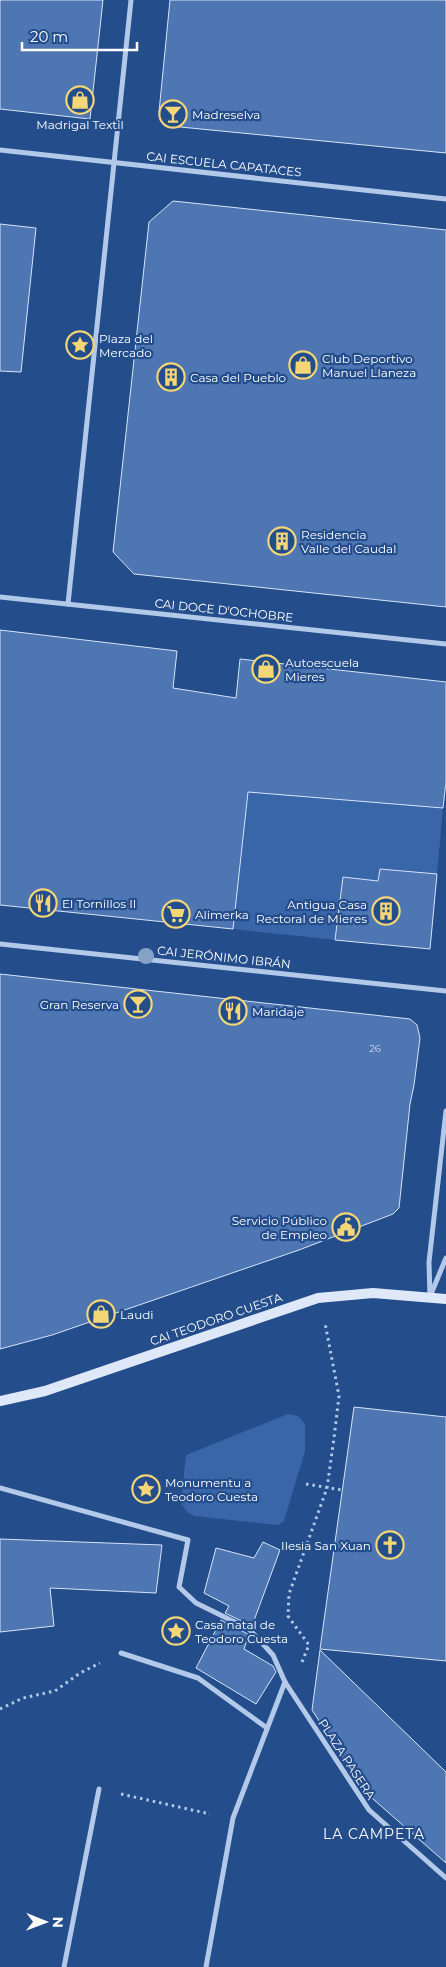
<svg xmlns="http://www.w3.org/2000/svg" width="446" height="1967" viewBox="0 0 446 1967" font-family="Montserrat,sans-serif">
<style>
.green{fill:#3866a9}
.building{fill:#4d76b3;stroke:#d7e4f8}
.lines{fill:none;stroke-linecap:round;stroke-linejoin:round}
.path{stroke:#b3c9ea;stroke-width:3;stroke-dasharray:2.5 4;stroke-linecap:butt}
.street{stroke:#b3c9ea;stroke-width:5}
.secondary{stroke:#dee8f8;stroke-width:10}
.tree{fill:#86a0c7}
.labels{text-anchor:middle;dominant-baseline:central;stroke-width:4.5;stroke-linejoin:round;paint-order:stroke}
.number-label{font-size:10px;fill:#d2ddec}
.poi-label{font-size:12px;fill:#fff;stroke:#244d8c;text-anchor:start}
.street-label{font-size:12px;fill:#fff;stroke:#244d8c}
.neighbourhood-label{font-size:14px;letter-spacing:1px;fill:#fff;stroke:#244d8c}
</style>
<rect width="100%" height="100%" fill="#244d8c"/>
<g class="green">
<path d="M248,790L443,808L437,874L380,869L378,881L343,877L335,940L233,929Z"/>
<path d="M288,1414L298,1416L305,1424V1451L284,1521L278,1525L194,1516L187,1512L181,1503L186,1455Z"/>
</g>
<g class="building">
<path d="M0,0H103L90,119L0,109Z"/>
<path d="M170,0H446V153L170,126L159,112Z"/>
<path d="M173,201L446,230V607L134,574L113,552L149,222Z"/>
<path d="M0,224L36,228L21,372L0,371Z"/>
<path d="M0,630L177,651L173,688L236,698L240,659L446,682V782L443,808L248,792L233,929L0,905Z"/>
<path d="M380,869L437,874L430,949L335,940L343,877L378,881Z"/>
<path d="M0,974L410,1019L417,1025L420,1038L414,1085L410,1104L399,1208L393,1214L299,1250L52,1335L0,1349Z"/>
<path d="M354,1407L446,1417V1661L320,1649Z"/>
<path d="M0,1539L162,1545L156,1593L50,1588L54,1626L0,1632Z"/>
<path d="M263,1542L280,1550L252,1626L225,1613L229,1606L204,1593L216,1548L254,1558Z"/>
<path d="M221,1620L246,1633L249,1635L244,1649L273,1666L276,1672L256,1704L196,1668Z"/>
<path d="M320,1650L446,1772V1863L365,1792L312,1710Z"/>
</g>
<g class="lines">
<g class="path">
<path d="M306,1484L342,1490"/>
<path d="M302,1662L309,1645L288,1616L289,1594L327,1488L334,1438L339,1396L325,1323"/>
<path d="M0,1709L23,1698L55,1691L80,1673L100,1663"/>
<path d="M121,1794L210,1814"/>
</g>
<g class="street">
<path d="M0,150L446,199"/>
<path d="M0,597L446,644"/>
<path d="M68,604L131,0"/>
<path d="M0,944L446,991"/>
<path d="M431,1294L446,1258"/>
<path d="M430,1297L429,1262L446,1111"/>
<path d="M0,1488L188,1540L179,1587L196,1603L249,1629L273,1655L285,1682L369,1810L446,1878"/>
<path d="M121,1653L198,1678L267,1728"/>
<path d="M64,1967L99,1789"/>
<path d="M206,1967L233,1818L285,1682"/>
</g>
<path class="secondary" d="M0,1401L45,1391L318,1298L373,1293L446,1299"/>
</g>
<circle class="tree" cx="146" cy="956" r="8"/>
<defs>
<g id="shop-ring" transform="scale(1.4375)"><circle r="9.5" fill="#244d8c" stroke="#f5d676" stroke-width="1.5"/><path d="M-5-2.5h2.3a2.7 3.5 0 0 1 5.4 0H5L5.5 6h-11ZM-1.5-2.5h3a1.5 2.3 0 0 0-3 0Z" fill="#f5d676"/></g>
<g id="bar-ring" transform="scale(1.4375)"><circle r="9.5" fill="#244d8c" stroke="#f5d676" stroke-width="1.5"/><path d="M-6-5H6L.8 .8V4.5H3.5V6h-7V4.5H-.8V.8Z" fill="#f5d676"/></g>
<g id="sight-ring" transform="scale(1.4375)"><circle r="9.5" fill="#244d8c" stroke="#f5d676" stroke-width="1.5"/><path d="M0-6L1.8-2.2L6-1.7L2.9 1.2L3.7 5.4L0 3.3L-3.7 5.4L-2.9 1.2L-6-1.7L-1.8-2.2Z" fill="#f5d676"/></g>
<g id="building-ring" transform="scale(1.4375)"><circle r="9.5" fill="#244d8c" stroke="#f5d676" stroke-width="1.5"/><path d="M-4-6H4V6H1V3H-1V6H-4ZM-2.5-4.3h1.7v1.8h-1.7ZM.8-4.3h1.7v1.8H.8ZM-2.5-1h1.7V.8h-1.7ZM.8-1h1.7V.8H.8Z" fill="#f5d676"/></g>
<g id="restaurant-ring" transform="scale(1.4375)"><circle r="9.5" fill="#244d8c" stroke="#f5d676" stroke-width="1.5"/><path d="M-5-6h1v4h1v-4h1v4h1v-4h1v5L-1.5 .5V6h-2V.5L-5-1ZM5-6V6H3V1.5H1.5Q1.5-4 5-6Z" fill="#f5d676"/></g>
<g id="supermarket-ring" transform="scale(1.4375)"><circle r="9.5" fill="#244d8c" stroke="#f5d676" stroke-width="1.5"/><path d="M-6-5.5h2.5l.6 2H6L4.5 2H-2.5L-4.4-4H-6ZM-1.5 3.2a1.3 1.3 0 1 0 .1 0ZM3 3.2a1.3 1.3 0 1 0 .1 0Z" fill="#f5d676"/></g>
<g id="civic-ring" transform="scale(1.4375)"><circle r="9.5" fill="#244d8c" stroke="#f5d676" stroke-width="1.5"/><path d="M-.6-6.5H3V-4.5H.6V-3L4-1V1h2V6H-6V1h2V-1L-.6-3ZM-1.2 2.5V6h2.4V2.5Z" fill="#f5d676"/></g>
<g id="church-ring" transform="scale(1.4375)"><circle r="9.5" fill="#244d8c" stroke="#f5d676" stroke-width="1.5"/><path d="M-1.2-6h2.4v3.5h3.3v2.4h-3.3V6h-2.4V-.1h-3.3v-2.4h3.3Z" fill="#f5d676"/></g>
</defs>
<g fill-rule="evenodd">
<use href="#shop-ring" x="80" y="100"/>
<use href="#bar-ring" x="173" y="114"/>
<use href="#sight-ring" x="80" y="345"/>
<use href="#shop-ring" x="303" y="365"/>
<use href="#building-ring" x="171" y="377"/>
<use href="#building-ring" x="282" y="541"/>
<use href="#shop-ring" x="266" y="669"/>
<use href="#restaurant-ring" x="43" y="903"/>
<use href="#building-ring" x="386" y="911"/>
<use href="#supermarket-ring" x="176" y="914"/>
<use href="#bar-ring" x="138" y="1004"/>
<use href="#restaurant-ring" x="233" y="1011"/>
<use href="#civic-ring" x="346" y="1227"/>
<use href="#shop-ring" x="101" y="1314"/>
<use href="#sight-ring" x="146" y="1489"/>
<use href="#church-ring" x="390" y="1545"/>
<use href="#sight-ring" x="176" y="1631"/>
</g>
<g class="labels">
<g class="number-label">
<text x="375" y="1048">26</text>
</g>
<g class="poi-label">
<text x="192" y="114">Madreselva</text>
<text x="80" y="124" text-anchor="middle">Madrigal Textil</text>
<text x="99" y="338">Plaza del<tspan x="99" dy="14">Mercado</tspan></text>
<text x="322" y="358">Club Deportivo<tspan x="322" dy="14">Manuel Llaneza</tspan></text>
<text x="190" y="377">Casa del Pueblo</text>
<text x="301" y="534">Residencia<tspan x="301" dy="14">Valle del Caudal</tspan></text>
<text x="285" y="662">Autoescuela<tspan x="285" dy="14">Mieres</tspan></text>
<text x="62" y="903">El Tornillos II</text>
<text x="367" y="904" text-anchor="end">Antigua Casa<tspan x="367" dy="14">Rectoral de Mieres</tspan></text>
<text x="195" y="914">Alimerka</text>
<text x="119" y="1004" text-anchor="end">Gran Reserva</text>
<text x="252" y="1011">Maridaje</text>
<text x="327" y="1220" text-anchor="end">Servicio Público<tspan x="327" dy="14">de Empleo</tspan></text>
<text x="120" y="1314">Laudi</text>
<text x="165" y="1482">Monumentu a<tspan x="165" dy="14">Teodoro Cuesta</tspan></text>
<text x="371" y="1545" text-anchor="end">Ilesia San Xuan</text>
<text x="195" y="1624">Casa natal de<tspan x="195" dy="14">Teodoro Cuesta</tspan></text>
</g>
<g class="street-label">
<text transform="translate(224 164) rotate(6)">CAI ESCUELA CAPATACES</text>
<text transform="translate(224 610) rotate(6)">CAI DOCE D'OCHOBRE</text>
<text transform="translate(224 957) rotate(6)">CAI JERÓNIMO IBRÁN</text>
<text transform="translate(216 1319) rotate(-19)">CAI TEODORO CUESTA</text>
<text transform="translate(347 1759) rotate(57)">PLAZA PASERA</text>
</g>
<g class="neighbourhood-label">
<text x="374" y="1834">LA CAMPETA</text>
</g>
</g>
<g transform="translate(45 1922) rotate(91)" stroke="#244d8c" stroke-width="4" paint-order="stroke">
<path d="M0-4L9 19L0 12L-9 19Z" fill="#ffffff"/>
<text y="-8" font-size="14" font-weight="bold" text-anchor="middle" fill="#ffffff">N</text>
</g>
<path d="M22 42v8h115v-8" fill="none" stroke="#ffffff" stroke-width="2.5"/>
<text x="30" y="42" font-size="15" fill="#ffffff" stroke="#244d8c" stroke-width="4" paint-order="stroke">20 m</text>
</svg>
